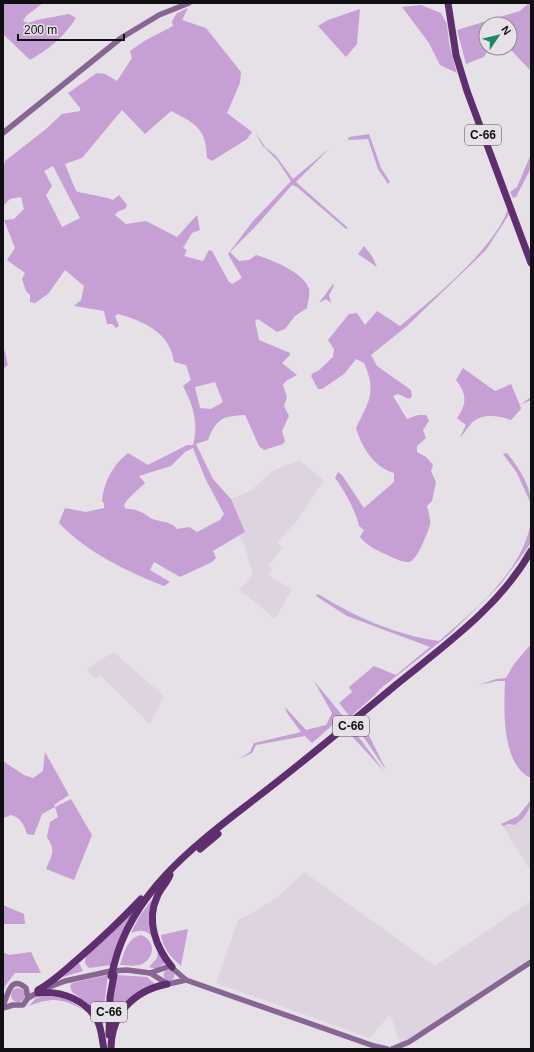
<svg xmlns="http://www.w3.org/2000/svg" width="534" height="1052" viewBox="0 0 534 1052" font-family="Arial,sans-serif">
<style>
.built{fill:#ddd4e0}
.green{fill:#c69fd4;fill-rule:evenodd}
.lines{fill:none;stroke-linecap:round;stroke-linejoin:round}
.secondary{stroke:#886693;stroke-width:5.5}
.highway{stroke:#5e2e6e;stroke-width:7}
.highway-bridge{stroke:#5e2e6e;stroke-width:7}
.labels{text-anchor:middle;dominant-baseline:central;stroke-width:3;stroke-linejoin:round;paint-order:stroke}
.shield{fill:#e5e1e7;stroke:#504e51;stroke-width:1}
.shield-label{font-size:12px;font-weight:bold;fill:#100f11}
</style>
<rect width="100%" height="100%" fill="#e5e1e7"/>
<g class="built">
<path d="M299,460L324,480L296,522L277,543L283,548L268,565L272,570L269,576L292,589L275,619L239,589L253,574L244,544L239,537L244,532L231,499L250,491L274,470Z"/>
<path d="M113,652L164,696L150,724L100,675L96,678L91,675L87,669Z"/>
<path d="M531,806V872L503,826L519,823Z"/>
<path d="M304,872L435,966L531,901V962L401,1046L390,1014L370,1038L216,983L238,920L258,910L282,893Z"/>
</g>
<g class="green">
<path d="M3,3H43L26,16L23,21L28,23L37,20L69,14L76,18C64,37 49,49 30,60L3,34Z"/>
<path d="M529,3H531V71L509,48L510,24H486V48H503L495,55L487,52L484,57L466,64L457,30L520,11Z"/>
<path d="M421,5L441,13L447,24L449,43L457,73L440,65L429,43L402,7Z"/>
<path d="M188,8L182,20L206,28L241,72L240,83L227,113L252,132L247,139L212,161L207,158C206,128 196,124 171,111L145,134L122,110L82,158L65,164L76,191C84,194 108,197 113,200L119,195L127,205L125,209L117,212L115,215L126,224L146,221L177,237L197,215L200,230L192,233L183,248L187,250L184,256L203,261L209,250L212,251L229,282L232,284L242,278L228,254L253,221L291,181L277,160L262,145L255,132L265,147L276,156L293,179L330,148L296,182L348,228L346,229L297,187L292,185L257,225L230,252L239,261L249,260L256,255C270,259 305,273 309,289C310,294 308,303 307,308L295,316L285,329L277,332L258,319L255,321L259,340L290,353V355L282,363L297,375L286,381L283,385L287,397L284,406L289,416L282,431L285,441L283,444L264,450L259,446L245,415C222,416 216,419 208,440L196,444L213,479L231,499L245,532L213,551L216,558L212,562L180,577L154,562L150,570L170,582L164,586C126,571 88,553 59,523L65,508L86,512L104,508V503L102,501C104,481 113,465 128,453L148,465L187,445H193C199,424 193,405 183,386L191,380L186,365L174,362C170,332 143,321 118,314L115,316L119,326L116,328L112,324H107L104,311L74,306L81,300L84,286L65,270L48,294L35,303L30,302V295L26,291L22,279L25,273L7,260L15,248L4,220L14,219L24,209L21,197L10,199L3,206V170L5,161L46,129L62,114L80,111V108L68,93L97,73L105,74L117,81L132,58L130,51L146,40L173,26L172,21L177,13ZM53,166L80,218L62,227L46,195L52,186L44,171ZM215,382L223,402L211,409L200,408L195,387ZM193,448L205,478L224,514L220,520L197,532L189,527L177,529C169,519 157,523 149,517C142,512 134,508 126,509L124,506C125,500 139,489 145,483L139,476L171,466L185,452Z"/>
<path d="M360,9L357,44L346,57L318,26L328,20Z"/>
<path d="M369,134L381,168L390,182L388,184L378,169L368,139L348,140L349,137Z"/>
<path d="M531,154V168L516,197L513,198L510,192L517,187Z"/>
<path d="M508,209L510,213L486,250L407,326L371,355L377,366L411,390L412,396L409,399L398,394L393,396L407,419L418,415H426L429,421L423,430L426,438L417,446V452L426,457L433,465L431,471L436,482L432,501L427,506C428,511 431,519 430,524C428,532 417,561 409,562C402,563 392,557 385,554C376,550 366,545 360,537L364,530L359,526C357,513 343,488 335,478L338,472L342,475L364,508L394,482V473C374,467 362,448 356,428C369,401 377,392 364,363L356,359L344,374L322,389H318L311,376L313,373L318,371L333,357L334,349L328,340L349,314L357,313L365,325L377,311L400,326C433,299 494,249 508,209Z"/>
<path d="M364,246L372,256L377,267L358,254Z"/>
<path d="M333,284L334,286L329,295L331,303L326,299L319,303Z"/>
<path d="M3,344L8,365L3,369Z"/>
<path d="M463,368L495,391L511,384L520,405L531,397V400L520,405L521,409L511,420C499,416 480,412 470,425C466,429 465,433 460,437L466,425L457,418C467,404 467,394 456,380Z"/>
<path d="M507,453C518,467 531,485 531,504L517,473L503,454Z"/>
<path d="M531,521V543L500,585L450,634L380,689L375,695L350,717L339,703L352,692L349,687L374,666L396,675L430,647L347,616L316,596L318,594C356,617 395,635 439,641C475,609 523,572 531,521Z"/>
<path d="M531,644V778C501,765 504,708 505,681H497L479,685L496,679L506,678L514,664Z"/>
<path d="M314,681L343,716L312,743L305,736L256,745L252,753L239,759L250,752L254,743L301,732L287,713L285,707L306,730L326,725L332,713Z"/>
<path d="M363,723L386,770L356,726Z"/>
<path d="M352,728L384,771L348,732Z"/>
<path d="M45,752L69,795L54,805L55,807L71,799L92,835L74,880L46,869C52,855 56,851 47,837L50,822L58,817L55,807L42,814L34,835L27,834C24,824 21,818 11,815L3,818V761L24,775L33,778L43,771Z"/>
<path d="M531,800C531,809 523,820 515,825L509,824L503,826L501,824L518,816Z"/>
<path d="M153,898L151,909L154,938C146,930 142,929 131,933L139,917Z"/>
<path d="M3,905L24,914L25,924H3Z"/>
<path d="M136,910L111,965L89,968C83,962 85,959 88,953Z"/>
<path d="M188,929L181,966C171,957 163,949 161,935Z"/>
<path d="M141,935C155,940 156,957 142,964C136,967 126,965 120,965C124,953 127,938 141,935Z"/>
<path d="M3,952L9,955L31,952L41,973H15L5,986L3,993Z"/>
<path d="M158,952L165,963L156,969L149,967L157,958Z"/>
<path d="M78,961L83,971L63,977Z"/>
<circle cx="169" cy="975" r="5.5"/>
<path d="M108,975L104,1006L103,1032C95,1014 89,1003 72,992L70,986L72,983Z"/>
<path d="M117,975L147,977L156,985L147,988L110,1028L112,998Z"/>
<circle cx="18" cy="995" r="7"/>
<path d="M45,996C61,996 73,1001 85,1011C63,998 52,997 29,1006L36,998Z"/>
</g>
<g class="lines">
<g class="secondary">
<path d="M3,133L121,38L159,15L189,3"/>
<path d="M150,973L170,966L186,980L374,1046L387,1049"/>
<path d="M3,1005C8,996 10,974 26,988L28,998"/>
<path d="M3,1008L13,1005H23L28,998L44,989L65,981L111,971L127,970L150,973L168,984L186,980"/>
<path d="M392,1049L409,1042L531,962"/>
</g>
<g class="highway">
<path d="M448,3L456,55L467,91L531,263"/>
<path d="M200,849L218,834"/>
<path d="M170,875C167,883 160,889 157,897C146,921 156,948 172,967"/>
<path d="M114,965C132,892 195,845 251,802C301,764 349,724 397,684C445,645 500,606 531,551"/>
<path d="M38,990C53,982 65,970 78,959C100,940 121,920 141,899"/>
<path d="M38,993C61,990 87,1000 98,1022C102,1031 102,1040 104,1049"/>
<path d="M109,1035L110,997L114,975"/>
<path d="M111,1049C111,1014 133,991 167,984"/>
</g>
<path class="highway-bridge" d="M111,976L114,965"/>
</g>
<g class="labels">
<g class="shield">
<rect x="465" y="125" width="36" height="20" rx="3"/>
<rect x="333" y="716" width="36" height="20" rx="3"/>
<rect x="91" y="1002" width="36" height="20" rx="3"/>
</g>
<g class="shield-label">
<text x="483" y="135">C-66</text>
<text x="351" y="726">C-66</text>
<text x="109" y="1012">C-66</text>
</g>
</g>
<rect width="534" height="1052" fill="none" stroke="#100f11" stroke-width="8"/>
<g transform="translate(498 36) rotate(55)"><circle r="19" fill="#e5e1e7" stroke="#908d91"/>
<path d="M0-3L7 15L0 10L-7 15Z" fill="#198968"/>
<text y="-6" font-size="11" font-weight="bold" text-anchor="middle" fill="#100f11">N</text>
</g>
<path d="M18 34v6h106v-6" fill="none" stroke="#100f11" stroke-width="2"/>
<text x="24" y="34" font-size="12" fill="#100f11" stroke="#e5e1e7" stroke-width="3" paint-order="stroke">200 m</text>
</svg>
